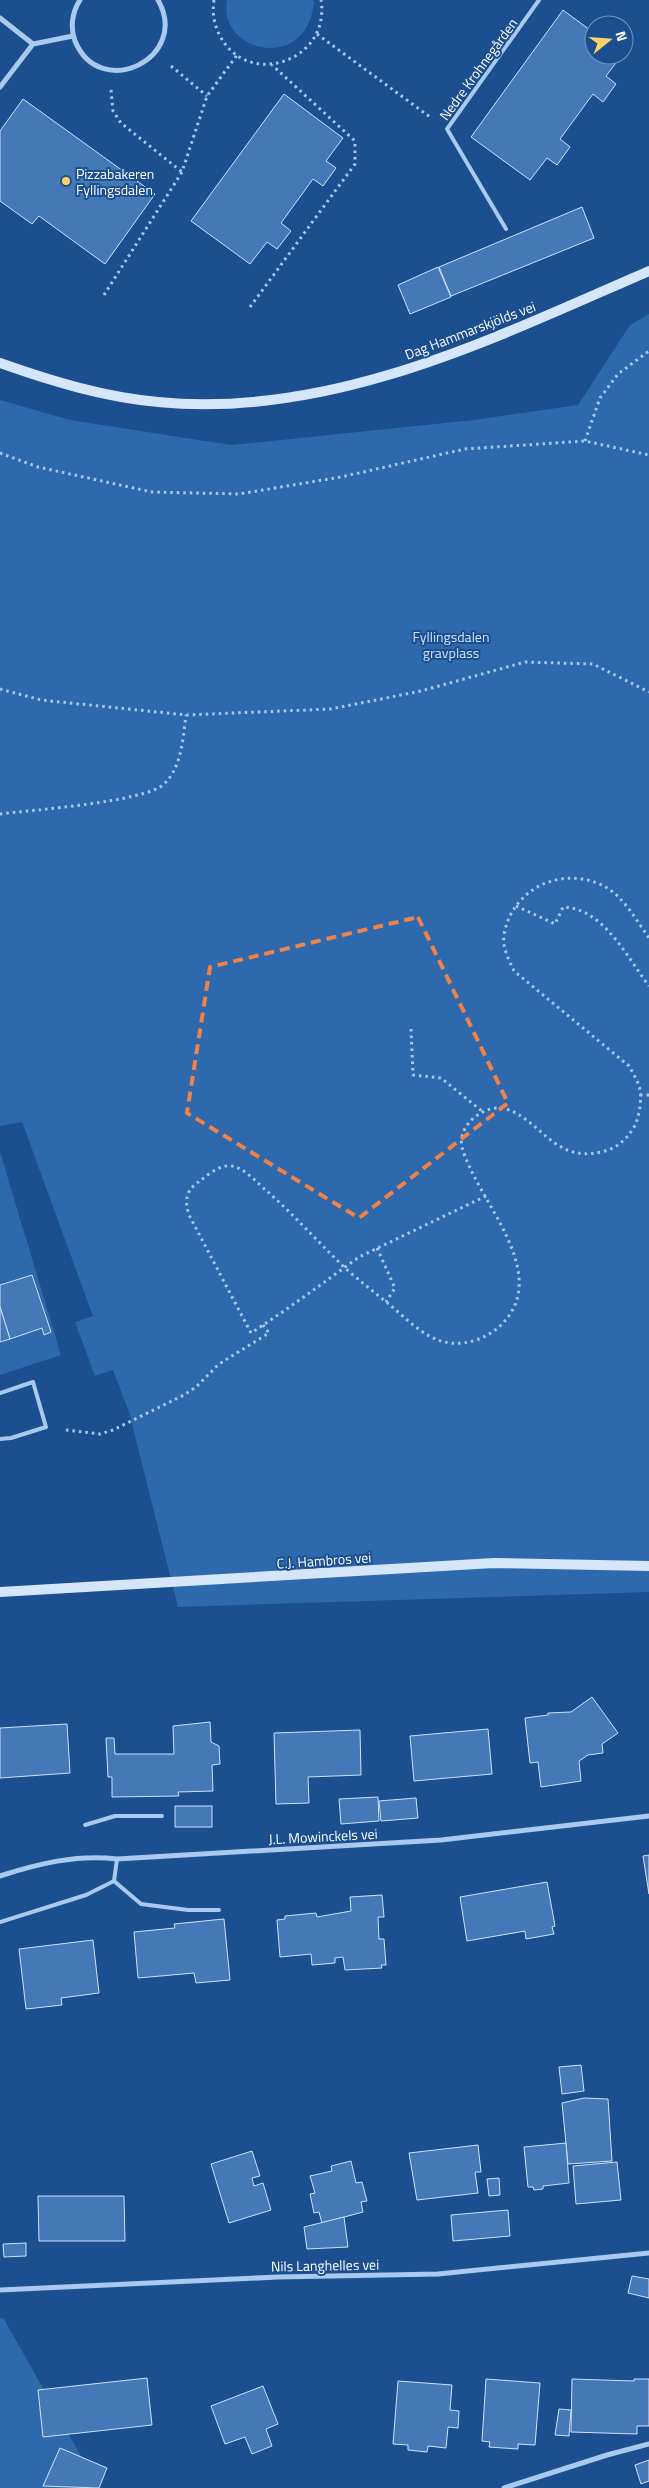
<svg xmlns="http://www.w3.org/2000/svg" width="649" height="2488" viewBox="0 0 649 2488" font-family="'Titillium Web',sans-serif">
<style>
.green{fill:#2e69ad}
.building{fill:#4478b7;stroke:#cfe3fa}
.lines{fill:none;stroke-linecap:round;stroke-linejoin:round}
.path{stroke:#a9c9ee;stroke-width:3;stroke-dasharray:2.5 4;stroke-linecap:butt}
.service{stroke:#a9c9ee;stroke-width:4}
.minor{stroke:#a9c9ee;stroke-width:5}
.secondary{stroke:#d6e6fa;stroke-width:10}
.marked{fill:none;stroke:#ee8249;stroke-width:4;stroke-dasharray:10 6;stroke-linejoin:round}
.poi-dot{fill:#ffd166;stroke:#1b4f8f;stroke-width:2}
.labels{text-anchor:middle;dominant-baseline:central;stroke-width:4;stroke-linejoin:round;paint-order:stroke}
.street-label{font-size:14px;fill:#fff;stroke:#1b4f8f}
.poi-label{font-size:14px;fill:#fff;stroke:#1b4f8f;text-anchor:start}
.park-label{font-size:14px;fill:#cfe3fa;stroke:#1b4f8f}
</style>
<rect width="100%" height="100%" fill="#1b4f8f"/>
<g class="green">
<path d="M227,0H313L314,2C306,75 217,51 227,0Z"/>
<path d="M649,314V1592L178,1607L129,1412L113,1370L95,1376L75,1322L93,1316L22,1122L0,1126V400L70,420L231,445L474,420L578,405L630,325Z"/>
<path d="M0,1152L61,1355L0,1375Z"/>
<path d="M0,2318L4,2319L99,2488H0Z"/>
</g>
<g class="building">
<path d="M563,10L594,33V55H622L606,76L616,84L603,102L593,94L560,139L570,147L557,165L547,158L530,180L471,137Z"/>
<path d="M284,94L343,138L326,161L336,168L323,186L313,179L281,223L291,231L277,249L267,242L250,264L191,221Z"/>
<path d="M23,99L155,194L105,264L39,216L32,224L0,201V131Z"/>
<path d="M582,207L594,238L451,296L439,267Z"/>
<path d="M438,267L451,297L410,314L398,285Z"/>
<path d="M32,1275L51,1332L44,1335L42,1328L10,1339L0,1307V1285Z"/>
<path d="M0,1307L10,1339L0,1342Z"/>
<path d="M592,1697L618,1733L602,1744L603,1753L588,1755L579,1761L581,1781L541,1787L538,1762L530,1763L525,1718L548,1715V1713L571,1712Z"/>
<path d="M210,1722L211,1742L219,1746L220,1764L212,1765L213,1791L178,1792L179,1796L112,1797V1777H108L106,1738H114L115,1754H174L173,1726Z"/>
<path d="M67,1724L70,1773L0,1778V1728Z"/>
<path d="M488,1729L492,1774L414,1781L410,1736Z"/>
<path d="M360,1730L361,1775L308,1777L309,1803L276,1804L274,1733Z"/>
<path d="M378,1797L379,1821L341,1824L339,1799Z"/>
<path d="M416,1798L418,1818L381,1821L379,1801Z"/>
<rect x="175" y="1806" width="37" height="21"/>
<path d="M649,1855V1894L643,1856Z"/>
<path d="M547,1882L555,1926L552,1927L554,1934L526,1939L525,1931L467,1941L460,1897Z"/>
<path d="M382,1895L384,1917H378L379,1939H384L386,1965H381L382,1968L345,1970L343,1957L335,1958V1963L312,1965L311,1954L280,1957L277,1920L285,1919V1916L316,1913L317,1917L351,1911L350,1897Z"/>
<path d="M224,1919L230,1980L196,1983L194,1973L138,1978L134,1932L175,1928L174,1924Z"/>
<path d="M93,1940L99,1993L61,1998L62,2005L26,2009L19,1949Z"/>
<path d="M581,2065L584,2091L562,2094L559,2067Z"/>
<path d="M584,2098L608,2099L612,2161L568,2164L562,2103Z"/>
<path d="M566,2143L569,2183L543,2186V2189L534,2190L533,2187H528L524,2147Z"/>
<path d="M478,2145L481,2172H475L478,2193L417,2200L409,2153Z"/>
<path d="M252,2151L260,2176L252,2178L254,2186L263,2183L271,2210L229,2223L211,2164Z"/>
<path d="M351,2161L356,2183L362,2182L367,2201L361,2202L363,2212L322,2223L319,2212L314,2213L310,2194L315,2193L310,2176L332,2171L331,2166Z"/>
<path d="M617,2162L621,2200L576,2204L573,2166Z"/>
<path d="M499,2178L500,2195L489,2196L487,2179Z"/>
<path d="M38,2196H124L125,2241H39Z"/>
<path d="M508,2210L510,2236L453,2241L451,2215Z"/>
<path d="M344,2217L348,2247L307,2249L304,2227Z"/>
<path d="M26,2243V2256L4,2257L3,2244Z"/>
<path d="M632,2276L649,2279V2298L628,2293Z"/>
<path d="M147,2378L152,2425L43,2437L38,2390Z"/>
<path d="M486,2379L540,2383L535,2445L518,2444V2449L489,2447L490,2442L482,2441Z"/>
<path d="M572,2379L634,2381V2379H649V2426H637V2434L571,2432Z"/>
<path d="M398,2381L452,2385L450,2410L459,2411L458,2428L448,2427L446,2448L428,2446L427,2452L408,2450V2445L393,2444Z"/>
<path d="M263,2386L278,2424L266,2429L272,2446L252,2454L245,2437L225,2444L211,2406Z"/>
<path d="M559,2409L571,2410L569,2436L555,2435Z"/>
<path d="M60,2448L107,2468L99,2488L43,2486Z"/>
<path d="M649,2460V2481L641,2484L635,2465Z"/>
</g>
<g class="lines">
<g class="path">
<path d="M214,0C212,12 214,23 219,34C246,90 331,62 321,0"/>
<path d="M317,34L430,117"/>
<path d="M171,66L207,96"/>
<path d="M111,90L113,111L121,123L182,172"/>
<path d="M104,295L182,172L207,96L237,55"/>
<path d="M250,307L355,164V141L272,65"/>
<path d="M585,441L600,398L618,374L649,351"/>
<path d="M0,453L38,467L152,492L239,494L341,477L465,449L585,441L649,455"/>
<path d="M0,689L41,700L186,715L331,709L421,691L525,662L593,664L649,692"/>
<path d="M0,814C32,810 145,802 164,784C182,767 183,737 186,715"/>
<path d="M516,906L555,924L563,907C603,908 627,957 649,986"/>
<path d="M411,1029L413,1075L441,1078L483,1112"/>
<path d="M640,1095H649"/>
<path d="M486,1196L359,1257C323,1283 288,1309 251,1333L189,1215C185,1202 185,1192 197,1183C207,1176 219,1164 232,1166C245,1168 258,1184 268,1192C295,1216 319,1243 345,1268C360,1281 375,1293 390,1305C408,1320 426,1340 450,1343C468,1345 487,1338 500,1326C555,1274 476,1200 462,1147C457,1125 485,1103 506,1109C540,1119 554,1163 601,1152C615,1149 624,1142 633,1129C639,1120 643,1097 639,1086C637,1079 632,1072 629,1066L514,971C509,960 502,947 504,935C512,888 562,865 604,886C624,897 636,920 649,938"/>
<path d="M377,1248L395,1288L386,1302"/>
<path d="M66,1430L100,1434L113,1430L184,1395L196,1387L219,1364L269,1333L263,1325"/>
</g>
<g class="service">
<path d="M506,229L447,129L539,0"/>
<path d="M0,1393L33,1382L46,1427L11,1438L0,1439"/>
<path d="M85,1825L115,1816H162"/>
<path d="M114,1881L141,1904L188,1910H219"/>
<path d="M0,1922L86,1895L114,1881L117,1859"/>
</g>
<g class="minor">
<path d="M80,0C72,12 70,28 75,41C100,102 191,58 158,0"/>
<path d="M0,18L33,44"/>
<path d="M0,87L33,44L73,36"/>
<path d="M0,1876C37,1864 77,1854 117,1859L441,1840L649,1816"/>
<path d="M0,2290L278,2277L438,2274L649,2253"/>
<path d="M504,2488L607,2455L649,2444"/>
</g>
<g class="secondary">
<path d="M0,363C51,381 103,397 158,402C332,419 494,338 649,271"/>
<path d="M0,1592L494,1563L649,1566"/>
</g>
</g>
<path class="marked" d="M418,917L508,1103L359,1218L187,1113L210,967Z"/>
<circle class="poi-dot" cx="66" cy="181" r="5"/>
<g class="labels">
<g class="street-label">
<text transform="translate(478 69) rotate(-54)">Nedre Krohnegården</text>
<text transform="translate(470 330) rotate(-21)">Dag Hammarskjölds vei</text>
<text transform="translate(324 1560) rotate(-4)">C.J. Hambros vei</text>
<text transform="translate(323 1836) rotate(-3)">J.L. Mowinckels vei</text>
<text transform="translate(325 2265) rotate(-1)">Nils Langhelles vei</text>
</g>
<g class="poi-label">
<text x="76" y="173">Pizzabakeren<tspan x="76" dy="16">Fyllingsdalen</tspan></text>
</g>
<g class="park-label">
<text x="451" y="636">Fyllingsdalen<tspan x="451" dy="16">gravplass</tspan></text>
</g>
</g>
<g transform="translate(609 40) rotate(73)"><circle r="24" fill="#1b4f8f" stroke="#7695bc"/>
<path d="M0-4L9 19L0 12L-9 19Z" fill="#ffd166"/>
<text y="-8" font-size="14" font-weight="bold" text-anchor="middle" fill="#ffffff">N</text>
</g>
</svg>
